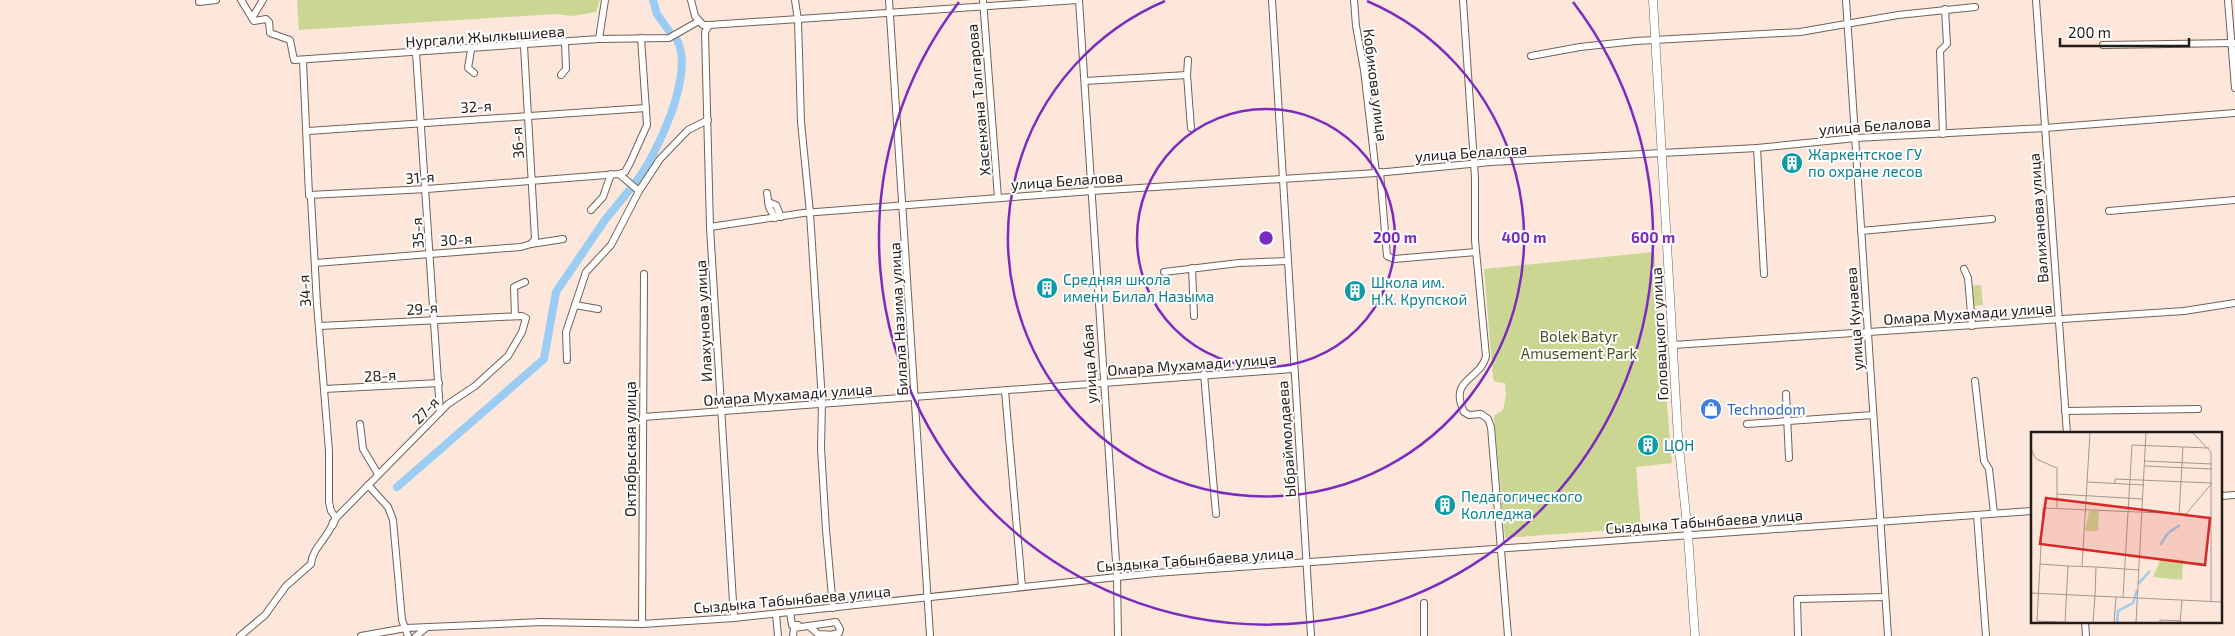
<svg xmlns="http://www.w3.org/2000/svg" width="2235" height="636" viewBox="0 0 2235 636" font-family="'Exo 2',sans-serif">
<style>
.green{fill:#cbd693}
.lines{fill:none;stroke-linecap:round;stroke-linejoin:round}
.river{stroke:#9accf4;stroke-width:8}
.minor-casing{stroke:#736157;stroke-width:8}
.major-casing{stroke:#736157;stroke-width:9}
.minor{stroke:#fff;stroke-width:6}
.major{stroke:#fff;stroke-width:8}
.ring{fill:none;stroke:#7b2cbf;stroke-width:2.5}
.labels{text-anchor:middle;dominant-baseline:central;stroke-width:4;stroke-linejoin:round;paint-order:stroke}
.street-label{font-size:15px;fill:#241c18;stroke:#fff}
.culture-label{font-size:15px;fill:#0d838f;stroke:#fff;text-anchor:start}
.park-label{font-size:15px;fill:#4c531e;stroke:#fff}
.shop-label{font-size:15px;fill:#366cbe;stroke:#fff;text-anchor:start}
.inset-river{fill:none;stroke:#9accf4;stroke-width:2.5}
.inset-road{fill:none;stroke:#a6968d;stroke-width:1}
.view{fill:#d62828;fill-opacity:0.15;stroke:#d62828;stroke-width:2.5}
.inset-edge{fill:none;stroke:#241c18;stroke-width:2.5}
.centre{fill:#7b2cbf;stroke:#fff;stroke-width:2.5}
.ring-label{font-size:15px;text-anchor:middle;font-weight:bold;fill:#7b2cbf;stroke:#fff;stroke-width:4;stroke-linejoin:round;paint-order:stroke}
</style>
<rect width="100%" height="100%" fill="#fde7db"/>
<g class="green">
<path d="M297,0H600L596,12L572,16L556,14L299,30Z"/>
<path d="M1654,252L1672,463L1636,467L1641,528L1505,538L1494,416L1503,410L1506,395L1505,383L1495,382L1493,378L1484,269Z"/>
<path d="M1981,285L1983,305L1973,306L1971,286Z"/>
</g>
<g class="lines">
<g class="river">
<path d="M653,0L657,14L669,31"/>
<path d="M635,183C657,155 695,74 677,40"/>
<path d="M397,487L544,359L556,292L605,220L631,188"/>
</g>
<g class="minor-casing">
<g id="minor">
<path d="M241,0L252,18"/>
<path d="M263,0L252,18L254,21L266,19L269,22L270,33L290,40L294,60L599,39L669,38L699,21"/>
<path d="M691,0L695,16L703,25H709L1077,0"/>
<path d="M795,0L798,20L801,122L810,213L822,401L821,448L826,530L833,608"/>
<path d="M889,0L930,636"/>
<path d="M983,0L998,198"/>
<path d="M1079,0L1117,577L1118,636"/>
<path d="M1272,0L1311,636"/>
<path d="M1354,0L1356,26L1364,70L1376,173"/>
<path d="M1463,0L1475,178V240L1486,356C1481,380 1448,378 1464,412L1469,415L1481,414L1488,419L1491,427L1508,636"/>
<path d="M1846,0L1888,636"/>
<path d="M2036,0L2067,434"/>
<path d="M2228,0L2235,88"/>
<path d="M199,2L216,0"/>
<path d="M709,25L705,32L710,227L734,618"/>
<path d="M599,39L605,0"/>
<path d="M2103,45L2235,43"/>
<path d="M524,46L535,239"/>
<path d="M471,50L468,68L474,73"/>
<path d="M416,53L440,412"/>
<path d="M1531,56L1580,47L1636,41L1800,32L1898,15L1975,7"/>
<path d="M303,61L309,195L311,198L317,304L329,451V502L331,511L336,518"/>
<path d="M561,75L566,69L565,43"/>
<path d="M1187,75L1188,60"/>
<path d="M1085,81L1187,75L1191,128"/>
<path d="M308,131L646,108"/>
<path d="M1943,134L1940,51L1947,44L1945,9"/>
<path d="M1757,148L1764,274"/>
<path d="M1380,172L1387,256L1394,259L1476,252"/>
<path d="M619,174L639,191"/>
<path d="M767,193L769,207L775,218"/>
<path d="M309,195L427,189L619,174L625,172L630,163L647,125L641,38"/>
<path d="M768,202L776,205L781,217"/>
<path d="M591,210L603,197L611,174"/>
<path d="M2109,211L2235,200"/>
<path d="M710,227L803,213L1092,191L1376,173L1491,162L1757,148L1856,138L2045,128L2235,113"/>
<path d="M1861,231L1992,219"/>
<path d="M531,244L563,239"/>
<path d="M315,263L521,247L531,244L535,239"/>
<path d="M1192,268L1194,316"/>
<path d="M1964,269L1968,278L1972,326"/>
<path d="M1164,272L1239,263L1287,261"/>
<path d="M575,305L598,309"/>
<path d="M515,316L514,287L525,282"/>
<path d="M320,326L522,316L526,318L522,332L508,356L475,386L448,404L336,518L333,525"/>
<path d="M1673,345L2184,311L2235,303"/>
<path d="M567,360L566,332L586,272L611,245L639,191L660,159L688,130L708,120"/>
<path d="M1204,374L1216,514"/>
<path d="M1975,381L1984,461L1989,469L1994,513"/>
<path d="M324,389L439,383"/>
<path d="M1005,391L1022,587"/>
<path d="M1786,394L1789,458"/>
<path d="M2065,411L2198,409"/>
<path d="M643,417L1293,369"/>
<path d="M360,424L363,449L378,474"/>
<path d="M1747,424L1873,415"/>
<path d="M368,485L388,507L393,520L402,620L408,636"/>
<path d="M2221,496L2235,495"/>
<path d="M1977,515L1986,636"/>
<path d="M790,613L792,625H798"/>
<path d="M776,614L778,636"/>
<path d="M2085,622L2086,636"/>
<path d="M642,624L644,274"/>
<path d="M810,627L818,634L837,635"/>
<path d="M240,636L265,615L286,586L311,564C312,548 329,537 333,522"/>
<path d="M361,636L406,628L542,622L642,624L734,618L1155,573L2032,511"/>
<path d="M416,636L426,628"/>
<path d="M793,636L794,628L836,622L840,629L839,633L834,634"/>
<path d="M1424,636V603"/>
<path d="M1798,636L1797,599L1885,597"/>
</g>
</g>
<g class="major-casing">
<path id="major" d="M1653,0L1678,438L1688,535L1695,636"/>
</g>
<use href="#minor" class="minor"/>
<use href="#major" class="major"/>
</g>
<g class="ring">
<circle cx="1266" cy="238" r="129"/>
<path d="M1367 1A258 258 0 1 1 1165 1"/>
<path d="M1573 2A387 387 0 1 1 959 2"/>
</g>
<defs>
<g id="building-disc" transform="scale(1.125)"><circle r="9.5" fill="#0f9aa8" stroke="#fff"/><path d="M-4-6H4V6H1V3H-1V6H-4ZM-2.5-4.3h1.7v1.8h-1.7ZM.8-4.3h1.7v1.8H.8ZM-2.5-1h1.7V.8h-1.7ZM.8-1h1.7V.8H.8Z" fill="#fff"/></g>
<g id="shop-disc" transform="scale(1.125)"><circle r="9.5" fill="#3f7fe0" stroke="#fff"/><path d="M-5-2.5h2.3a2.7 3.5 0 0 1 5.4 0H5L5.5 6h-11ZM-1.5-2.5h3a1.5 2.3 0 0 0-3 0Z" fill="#fff"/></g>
</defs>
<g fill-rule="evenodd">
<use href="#building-disc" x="1792" y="163"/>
<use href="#building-disc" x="1047" y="288"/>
<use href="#building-disc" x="1355" y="291"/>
<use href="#shop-disc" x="1711" y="409"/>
<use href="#building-disc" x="1648" y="445"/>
<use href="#building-disc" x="1445" y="505"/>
</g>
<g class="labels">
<g class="street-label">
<text transform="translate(485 36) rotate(-4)">Нургали Жылкышиева</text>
<text transform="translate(1376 85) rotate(83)">Кобикова улица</text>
<text transform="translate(978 100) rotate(-95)">Хасенхана Талгарова</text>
<text transform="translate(476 106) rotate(-4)">32-я</text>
<text transform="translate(1875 125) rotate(-4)">улица Белалова</text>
<text transform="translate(517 143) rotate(-94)">36-я</text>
<text transform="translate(1471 152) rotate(-4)">улица Белалова</text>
<text transform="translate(420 177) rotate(-4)">31-я</text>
<text transform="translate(1067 180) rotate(-4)">улица Белалова</text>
<text transform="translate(2038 218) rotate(-94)">Валиханова улица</text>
<text transform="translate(417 233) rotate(-93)">35-я</text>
<text transform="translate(456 239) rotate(-4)">30-я</text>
<text transform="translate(304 291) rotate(-94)">34-я</text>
<text transform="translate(422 308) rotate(-5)">29-я</text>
<text transform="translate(1968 313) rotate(-4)">Омара Мухамади улица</text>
<text transform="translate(898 319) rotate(-93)">Билала Назима улица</text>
<text transform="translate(1854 319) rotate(-94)">улица Кунаева</text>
<text transform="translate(703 321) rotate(-93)">Илахунова улица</text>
<text transform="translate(1659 334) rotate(-93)">Головацкого улица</text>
<text transform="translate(1089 364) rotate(-93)">улица Абая</text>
<text transform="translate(1192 364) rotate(-4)">Омара Мухамади улица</text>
<text transform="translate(380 375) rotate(-4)">28-я</text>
<text transform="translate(788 394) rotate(-4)">Омара Мухамади улица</text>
<text transform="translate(425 410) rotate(-46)">27-я</text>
<text transform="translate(1286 439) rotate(-94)">Ыбраймолдаева</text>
<text transform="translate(630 449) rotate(-90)">Октябрьская улица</text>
<text transform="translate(1704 521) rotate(-4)">Сыздыка Табынбаева улица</text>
<text transform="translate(1195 559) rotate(-4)">Сыздыка Табынбаева улица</text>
<text transform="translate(792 599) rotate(-5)">Сыздыка Табынбаева улица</text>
</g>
<g class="culture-label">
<text x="1808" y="154">Жаркентское ГУ<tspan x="1808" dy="17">по охране лесов</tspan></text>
<text x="1063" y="279">Средняя школа<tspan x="1063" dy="17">имени Билал Назыма</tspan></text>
<text x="1371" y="282">Школа им.<tspan x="1371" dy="17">Н.К. Крупской</tspan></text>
<text x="1664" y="445">ЦОН</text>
<text x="1461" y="496">Педагогического<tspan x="1461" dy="17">Колледжа</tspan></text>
</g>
<g class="park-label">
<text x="1579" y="336">Bolek Batyr<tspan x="1579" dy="17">Amusement Park</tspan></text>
</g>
<g class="shop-label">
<text x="1727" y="409">Technodom</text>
</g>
</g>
<g transform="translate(2031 432)">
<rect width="191" height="191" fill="#fde7db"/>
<path d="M58,79H68L67,99H54ZM130,126L152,128L151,148L122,145Z" fill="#cbd693"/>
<path class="inset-river" d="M129,113L137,101L149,93M107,152L119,139M86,191L87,179L102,171L106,158"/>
<path class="inset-road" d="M161,0L180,20V170M0,17L5,27L26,36V76M114,29L181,32M114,34L181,37M56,50L113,53M84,51V47L181,51M26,62L112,67M148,83L152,15M9,132L37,134M51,135L59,0M65,135L108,138M0,161L192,170M92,165L101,13L178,16M34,191L37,134L65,135L64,164M49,191L6,189L12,76L155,82L181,51M62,191L64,164M83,191L85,165M105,191L115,0M129,191V188L150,189M149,191L151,168"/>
<path class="view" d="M15,66L179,86L174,133L9,112Z"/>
<rect width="191" height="191" class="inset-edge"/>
</g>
<circle cx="1266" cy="238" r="8" class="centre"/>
<g class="ring-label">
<text x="1395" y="243">200 m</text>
<text x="1524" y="243">400 m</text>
<text x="1653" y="243">600 m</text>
</g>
<path d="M2060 38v8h129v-8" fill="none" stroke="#241c18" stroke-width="2.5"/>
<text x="2068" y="38" font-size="15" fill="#241c18" stroke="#ffffff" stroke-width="4" paint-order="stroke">200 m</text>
</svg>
